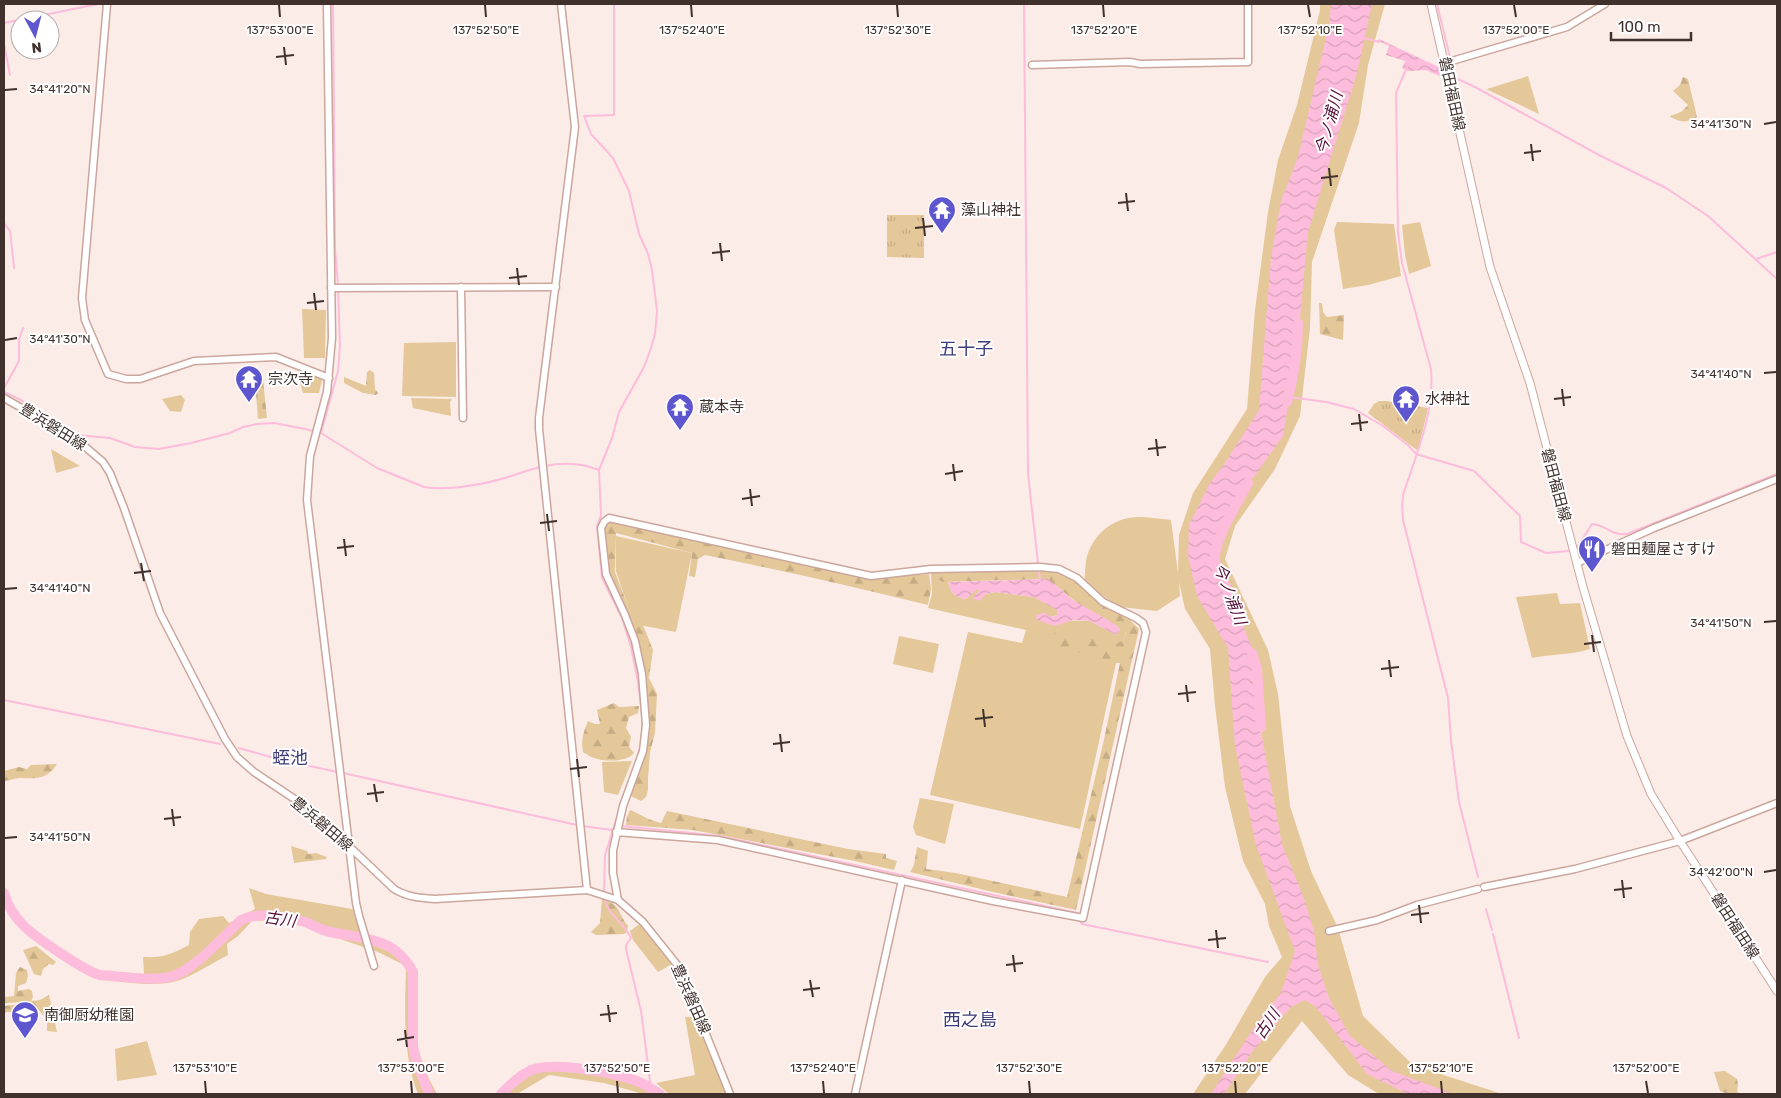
<svg xmlns="http://www.w3.org/2000/svg" width="1781" height="1098" viewBox="0 0 1781 1098" font-family="Rubik,'Noto Sans JP',sans-serif">
<style>
.grass{fill:#e4c899}
.forest{fill:url(#forest-firs)}
.cemetery{fill:url(#cemetery-stones)}
.park{fill:url(#park-tufts)}
.water{fill:url(#water-waves)}
.lines{fill:none;stroke-linecap:round;stroke-linejoin:round}
.stream{stroke:#fdbcdb;stroke-width:2}
.river{stroke:#fdbcdb;stroke-width:10}
.secondary-casing{stroke:#cba69c;stroke-width:9}
.primary-casing{stroke:#cba69c;stroke-width:9}
.secondary{stroke:#fff;stroke-width:6}
.primary{stroke:#fff;stroke-width:7}
.ticks{fill:none;stroke:#40312d;stroke-width:2}
.labels{text-anchor:middle;dominant-baseline:central;stroke-width:4;stroke-linejoin:round;paint-order:stroke}
.street-label{font-size:15px;fill:#40312d;stroke:#fff}
.poi-label{font-size:15px;fill:#40312d;stroke:#fff;text-anchor:start}
.water-label{font-size:16px;font-style:italic;fill:#561139;stroke:#fff}
.quarter-label{font-size:18px;fill:#3e3d79;stroke:#fff}
.ticks-label{font-size:12px;text-anchor:middle;fill:#40312d;stroke:#fff;stroke-width:4;stroke-linejoin:round;paint-order:stroke}
</style>
<defs>
<pattern id="forest-firs" width="22" height="20" patternUnits="userSpaceOnUse" patternTransform="scale(1.25)"><rect width="22" height="20" fill="#e4c899"/><path d="M5 1l3.5 6h-7zM16 11l3.5 6h-7z" fill="#c5ac84"/></pattern>
<pattern id="cemetery-stones" width="16" height="16" patternUnits="userSpaceOnUse" patternTransform="scale(1.25)"><rect width="16" height="16" fill="#e4c899"/><path d="M2 7V4a2 2 0 0 1 4 0v3zM10 15v-3a2 2 0 0 1 4 0v3z" fill="#c5ac84"/></pattern>
<pattern id="park-tufts" width="24" height="20" patternUnits="userSpaceOnUse" patternTransform="scale(1.25)"><rect width="24" height="20" fill="#e4c899"/><path d="M3 7l-1-3M5 7V3M7 7l1-3M15 17l-1-3M17 17v-4M19 17l1-3" fill="none" stroke="#c5ac84"/></pattern>
<pattern id="water-waves" width="16" height="10" patternUnits="userSpaceOnUse" patternTransform="scale(1.25)"><rect width="16" height="10" fill="#fdbcdb"/><path d="M0 5q4-4 8 0t8 0" fill="none" stroke="#daa2bc"/></pattern>
</defs>
<rect width="100%" height="100%" fill="#fcece8"/>
<g class="grass">
<path d="M1320,4H1385L1368,65L1359,123L1312,262L1310,328L1300,416L1275,469L1235,526L1225,559L1268,650L1278,694L1290,806L1311,871L1338,928L1363,1016L1413,1065L1502,1094H1379L1348,1075L1302,1021L1245,1094H1193L1227,1043L1265,977L1282,957L1269,926L1265,904L1243,861L1225,787L1215,706L1210,649L1185,609L1179,582L1180,596L1157,611L1120,607L1084,584C1085,577 1085,568 1086,561C1091,535 1113,517 1139,517C1149,517 1160,519 1171,520L1178,573L1179,535L1193,493L1247,409L1255,310L1268,212L1278,160L1297,105L1320,10Z"/>
<path d="M1528,76L1539,114L1486,89H1487Z"/>
<path d="M1337,222L1394,224L1401,276L1368,285L1343,289L1334,230Z"/>
<path d="M1420,222L1431,266L1409,274L1405,255L1402,225Z"/>
<path d="M302,309L326,310L325,358H304Z"/>
<path d="M456,342V397L402,396L404,343Z"/>
<path d="M302,371L322,380L319,393H303L299,380L303,377Z"/>
<path d="M181,395L185,400L181,412L170,411L162,399Z"/>
<path d="M411,398L452,399L450,402L451,416L413,408Z"/>
<path d="M51,449L80,466L56,473Z"/>
<path d="M616,536L692,553L676,632L634,624L616,571Z"/>
<path d="M931,575L948,582C951,594 955,597 966,599L977,588L986,594L996,592L1034,597L1057,609L1058,615L1037,620L1090,621L1116,635L1120,630L1116,625L1126,630L1120,663H1116L1080,829L930,795L968,632L1022,643L1026,630L928,608L932,594Z"/>
<path d="M1557,593L1560,604L1580,603L1590,649C1571,655 1551,654 1532,658L1516,597Z"/>
<path d="M899,636L939,644L933,673L893,664Z"/>
<path d="M632,761L618,795L604,792L602,762Z"/>
<path d="M920,798L954,804L945,844L916,835L913,827Z"/>
<path d="M249,888L266,894L358,910L364,934L391,942L414,964L416,982L417,1047L429,1079L437,1094H418C402,1054 405,1008 406,966L378,952L302,926L276,920L252,921L238,936L227,944L228,955C214,962 194,975 180,980C156,988 127,982 102,980L103,971L144,974L143,957C163,958 172,954 189,945L190,932L199,919L223,916L229,923L255,909Z"/>
<path d="M641,923L656,941L672,964L658,972L633,940L630,931Z"/>
<path d="M685,1017H694L728,1094H669L656,1083L695,1075Z"/>
<path d="M147,1041L157,1075L117,1081L115,1049Z"/>
<path d="M562,1067L622,1073L657,1088L652,1089L666,1094H640L636,1092L604,1083L549,1075L517,1094H498L527,1073Z"/>
</g>
<g class="forest">
<path d="M1683,77L1688,79L1697,117C1689,123 1678,123 1670,116L1681,112L1688,105L1673,91L1680,85Z"/>
<path d="M1319,303H1322L1323,312L1327,317L1344,315L1343,340L1320,334Z"/>
<path d="M370,370L374,373L375,389L378,393L376,395L363,393L344,383V377L366,386L367,372Z"/>
<path d="M605,521L871,579L929,574L931,589L928,605C854,587 780,570 705,555L698,559L695,577L689,576L692,553L616,533L615,572L634,622L643,625L653,650L649,678L657,694L655,733L650,752L648,779V790L646,797L641,801L631,796L644,749L645,715L635,641L606,572L602,531Z"/>
<path d="M1031,569L1058,572L1078,579L1101,601L1131,621L1139,629L1076,910L993,892L910,872L914,865L917,847L928,851L926,869L956,873L1067,897L1103,744L1120,663L1047,645L1050,637L1061,628L1084,638L1089,629L1118,643L1124,640L1126,631L1077,603L1048,579L943,582L931,575L932,571Z"/>
<path d="M614,703L619,707L639,706L638,713L629,717L626,728L631,737L629,747L634,753C628,762 604,762 594,758C590,757 587,754 583,752C581,740 583,733 588,721L595,724H600L597,710Z"/>
<path d="M57,764C48,779 36,779 20,778C15,778 9,781 4,781V771L19,767L27,769L31,765Z"/>
<path d="M630,810C642,815 648,820 661,823L667,811L848,849L886,854V858L897,861L894,870L855,861L693,830L626,825L627,817Z"/>
<path d="M291,846L307,851L308,854L316,853L327,857L326,859L294,863Z"/>
<path d="M602,899C623,906 616,911 628,926L627,932L624,934L596,935L591,932L600,923Z"/>
<path d="M36,946L56,962L53,965L49,964L43,969L41,976L34,974L23,950Z"/>
<path d="M20,967L27,970L28,976L26,983L18,986V991L29,989L32,991L33,997L31,1001L40,1000L49,995L57,1032L47,1031V1020L38,1009L17,1013L7,1012L4,1014V1006L20,1004L26,1002L4,1003V997L14,996L16,973Z"/>
<path d="M1725,1071L1737,1079L1738,1085L1737,1091L1740,1094H1728L1720,1091L1714,1072Z"/>
</g>
<path class="cemetery" d="M263,380L267,418L258,419L255,381Z"/>
<g class="park">
<path d="M887,215H924V258L887,257Z"/>
<path d="M1379,401H1387L1428,408L1418,451L1368,413L1374,404Z"/>
</g>
<g class="water">
<path d="M1331,4H1372L1357,73L1308,232L1297,351L1283,436L1242,494L1228,519L1220,538L1215,558L1218,572L1230,595L1255,655L1262,737L1282,844L1303,896L1314,931L1318,965L1329,998L1350,1036L1392,1071L1453,1094H1408L1367,1074L1316,1007L1305,1000L1291,1007L1252,1052L1224,1094H1211L1255,1026L1281,993L1295,951L1256,845L1235,746L1228,648L1197,596L1188,556L1189,525L1210,483L1223,466L1259,410L1271,258L1281,201L1298,157L1329,25Z"/>
<path d="M1379,39L1443,69L1444,78L1426,70L1408,71L1402,68L1405,61L1386,55L1389,46L1378,41Z"/>
<path d="M1048,579L1073,600L1116,625L1120,630L1116,635L1090,621L1073,620L1054,626L1037,620L1036,615L1044,613L1052,617L1058,615L1057,610L1034,597L996,592L986,594L979,601L973,598L979,591L977,589L966,599C955,597 951,594 948,582Z"/>
</g>
<g class="lines">
<g class="stream">
<path d="M333,4L335,248L338,285"/>
<path d="M614,4V115L584,116L591,134L613,158L629,191L639,234L648,254L652,270L657,311L655,334L650,351L644,367L619,412L612,438L599,470L601,515L597,526L602,578L622,618L631,647L638,682L642,714V736"/>
<path d="M1024,4L1028,474L1040,581"/>
<path d="M1437,4L1455,78"/>
<path d="M4,23L98,4"/>
<path d="M1365,38L1379,42"/>
<path d="M4,44L10,75"/>
<path d="M1407,67L1396,93L1398,233L1402,263L1431,369C1435,412 1416,455 1403,495L1402,506L1403,520L1448,698L1451,741L1459,802L1478,877"/>
<path d="M1449,75L1475,87L1597,154L1666,188L1708,216L1777,279"/>
<path d="M4,223L10,231L14,268"/>
<path d="M1756,259L1777,252"/>
<path d="M4,388L19,361V340L23,328"/>
<path d="M4,392L21,400L77,435L110,438L135,447L159,449L191,443L230,433L243,427L257,424L274,423L305,429L321,433L377,468L424,487C448,491 487,484 511,476C521,473 531,469 541,467"/>
<path d="M1289,397L1326,402L1354,409L1383,426L1408,445L1416,454L1474,471L1520,516L1521,542L1546,553L1568,551"/>
<path d="M321,433L338,371L340,346L338,290"/>
<path d="M545,466C564,462 582,463 599,470"/>
<path d="M1578,546L1592,524C1607,525 1611,536 1627,534L1777,474"/>
<path d="M4,700L220,744"/>
<path d="M239,748L281,760L338,772"/>
<path d="M638,756L641,743"/>
<path d="M343,773L577,825"/>
<path d="M582,826L612,830"/>
<path d="M621,826L720,836L1077,913L1078,916"/>
<path d="M604,893L605,855L624,795"/>
<path d="M604,897C607,915 624,922 631,938L626,945V949L641,1011L651,1089"/>
<path d="M1486,909L1492,930"/>
<path d="M1080,920L1082,924L1268,962"/>
<path d="M1493,934L1519,1038"/>
</g>
<g class="river">
<path d="M1287,402C1294,376 1298,350 1298,323"/>
<path d="M1240,621C1237,612 1234,603 1230,595C1225,584 1217,573 1215,560C1213,541 1239,501 1248,483"/>
<path d="M1252,653L1257,669L1261,727"/>
<path d="M4,893C7,905 15,917 24,926C35,937 86,972 100,975C122,976 152,982 173,976C195,969 224,936 241,920C260,911 285,916 305,922C313,925 321,930 330,932C349,936 369,937 386,945C397,950 407,961 413,972V1046L416,1060L429,1094"/>
<path d="M501,1094C510,1085 519,1076 531,1070C555,1061 613,1073 637,1081C645,1084 653,1090 660,1094"/>
</g>
<g class="secondary-casing">
<g id="secondary">
<path d="M107,4L82,298L85,320L108,374L126,379H140L194,361L276,357L329,378"/>
<path d="M327,4L332,338L327,392L310,456L307,500L356,903L359,916L374,966"/>
<path d="M561,4L575,127L539,418V429L587,890"/>
<path d="M1445,63L1567,27L1605,4"/>
<path d="M1032,65L1130,62L1140,64L1248,62V4"/>
<path d="M461,287L463,418"/>
<path d="M331,288L556,287"/>
<path d="M4,398L76,439L103,462L110,473L124,508L160,613L225,739L237,757L254,772L311,810L394,889C407,897 420,898 435,899L587,890L618,900L643,922L679,967L730,1094"/>
<path d="M1577,563L1654,528L1777,479"/>
<path d="M616,832L718,840L993,901L1083,918L1146,632L1143,623L1136,618L1103,602L1077,578L1059,569L1040,567L931,569L871,576L609,518L604,522L601,528L606,574L625,615L635,641L642,674L646,725L643,751L623,806L613,850V873L618,900"/>
<path d="M1484,887L1575,869L1680,841L1777,803"/>
<path d="M1329,931L1377,920L1417,905L1478,889"/>
<path d="M855,1094L902,880"/>
</g>
</g>
<g class="primary-casing">
<path id="primary" d="M1431,4L1490,267L1530,383L1583,587L1627,736L1651,794L1680,841L1777,991"/>
</g>
<use href="#secondary" class="secondary"/>
<use href="#primary" class="primary"/>
</g>
<path class="ticks" d="M279,5L280,17M485,5L486,17M691,5L692,17M897,5L898,17M1103,5L1104,17M1308,5L1310,17M1514,5L1516,17M284,47L286,65M276,57L294,55M5,90L17,89M1764,124L1776,122M1531,144L1533,161M1524,153L1541,151M1329,168L1331,186M1321,178L1338,176M1126,193L1128,211M1118,203L1135,201M923,218L925,236M915,228L933,226M720,243L722,261M712,253L730,251M517,268L519,285M509,278L527,276M314,293L316,310M307,303L324,301M5,340L17,338M1764,373L1776,372M1562,389L1564,406M1554,399L1571,397M1359,414L1361,431M1351,424L1368,422M1156,439L1158,456M1148,449L1166,447M953,464L955,481M945,474L963,471M750,489L752,506M742,499L760,496M547,514L549,531M540,523L557,521M344,539L346,556M337,548L354,546M141,563L144,581M134,573L151,571M5,589L17,588M1764,622L1776,621M1592,635L1594,652M1584,644L1601,642M1389,660L1391,677M1381,669L1399,667M1186,685L1188,702M1178,694L1196,692M983,709L985,727M975,719L993,717M780,734L782,752M773,744L790,742M577,759L579,777M570,769L587,767M374,784L377,802M367,794L384,792M172,809L174,826M164,819L181,817M5,838L17,837M1764,872L1776,870M1622,880L1624,898M1614,890L1632,888M1419,905L1421,923M1411,915L1429,913M1216,930L1218,948M1208,940L1226,938M1013,955L1015,972M1006,965L1023,963M810,980L813,997M803,990L820,988M608,1005L610,1022M600,1015L617,1013M405,1030L407,1047M397,1040L414,1037M205,1081L206,1093M411,1081L412,1093M617,1081L618,1093M823,1081L824,1093M1029,1081L1030,1093M1235,1081L1236,1093M1441,1081L1442,1093M1646,1081L1648,1093"/>
<defs>
<g id="temple-pin" transform="scale(1.4375)"><path d="M0 17L-7.5 6A9.5 9.5 0 1 1 7.5 6Z" fill="#5e56ce" stroke="#fff"/><path d="M0-6L5-2H3V0L6.5 2.5H4V6H1.5V3h-3V6H-4V2.5H-6.5L-3 0V-2H-5Z" fill="#fff"/></g>
<g id="restaurant-pin" transform="scale(1.4375)"><path d="M0 17L-7.5 6A9.5 9.5 0 1 1 7.5 6Z" fill="#5e56ce" stroke="#fff"/><path d="M-5-6h1v4h1v-4h1v4h1v-4h1v5L-1.5 .5V6h-2V.5L-5-1ZM5-6V6H3V1.5H1.5Q1.5-4 5-6Z" fill="#fff"/></g>
<g id="school-pin" transform="scale(1.4375)"><path d="M0 17L-7.5 6A9.5 9.5 0 1 1 7.5 6Z" fill="#5e56ce" stroke="#fff"/><path d="M0-5L7-2L0 1L-7-2ZM-4 1L0 2.5L4 1V4Q0 6-4 4Z" fill="#fff"/></g>
</defs>
<g fill-rule="evenodd">
<use href="#temple-pin" x="942" y="210"/>
<use href="#temple-pin" x="249" y="379"/>
<use href="#temple-pin" x="1406" y="399"/>
<use href="#temple-pin" x="680" y="407"/>
<use href="#restaurant-pin" x="1592" y="549"/>
<use href="#school-pin" x="25" y="1015"/>
</g>
<g class="labels">
<g class="street-label">
<text transform="translate(1452 94) rotate(78)">磐田福田線</text>
<text transform="translate(53 427) rotate(32)">豊浜磐田線</text>
<text transform="translate(1556 485) rotate(75)">磐田福田線</text>
<text transform="translate(322 824) rotate(40)">豊浜磐田線</text>
<text transform="translate(1735 926) rotate(57)">磐田福田線</text>
<text transform="translate(691 999) rotate(66)">豊浜磐田線</text>
</g>
<g class="poi-label">
<text x="961" y="210">藻山神社</text>
<text x="268" y="379">宗次寺</text>
<text x="1425" y="399">水神社</text>
<text x="699" y="407">蔵本寺</text>
<text x="1611" y="549">磐田麺屋さすけ</text>
<text x="44" y="1015">南御厨幼稚園</text>
</g>
<g class="water-label">
<text transform="translate(1329 123) rotate(-75)">今ノ浦川</text>
<text transform="translate(1230 594) rotate(69)">今ノ浦川</text>
<text transform="translate(280 919) rotate(8)">古川</text>
<text transform="translate(1267 1024) rotate(-56)">古川</text>
</g>
<g class="quarter-label">
<text x="966" y="349">五十子</text>
<text x="290" y="758">蛭池</text>
<text x="970" y="1020">西之島</text>
</g>
</g>
<g class="ticks-label">
<text x="280" y="34">137°53'00"E</text>
<text x="486" y="34">137°52'50"E</text>
<text x="692" y="34">137°52'40"E</text>
<text x="898" y="34">137°52'30"E</text>
<text x="1104" y="34">137°52'20"E</text>
<text x="1310" y="34">137°52'10"E</text>
<text x="1516" y="34">137°52'00"E</text>
<text x="60" y="93">34°41'20"N</text>
<text x="1721" y="128">34°41'30"N</text>
<text x="60" y="343">34°41'30"N</text>
<text x="1721" y="378">34°41'40"N</text>
<text x="60" y="592">34°41'40"N</text>
<text x="1721" y="627">34°41'50"N</text>
<text x="60" y="841">34°41'50"N</text>
<text x="1721" y="876">34°42'00"N</text>
<text x="205" y="1072">137°53'10"E</text>
<text x="411" y="1072">137°53'00"E</text>
<text x="617" y="1072">137°52'50"E</text>
<text x="823" y="1072">137°52'40"E</text>
<text x="1029" y="1072">137°52'30"E</text>
<text x="1235" y="1072">137°52'20"E</text>
<text x="1441" y="1072">137°52'10"E</text>
<text x="1646" y="1072">137°52'00"E</text>
</g>
<rect width="1781" height="1098" fill="none" stroke="#40312d" stroke-width="10"/>
<g transform="translate(35 35) rotate(173)"><circle r="24" fill="#ffffff" stroke="#b3adab"/>
<path d="M0-4L9 19L0 12L-9 19Z" fill="#5e56ce"/>
<text y="-8" font-size="14" font-weight="bold" text-anchor="middle" fill="#40312d">N</text>
</g>
<path d="M1611 32v8h80v-8" fill="none" stroke="#40312d" stroke-width="2.5"/>
<text x="1618" y="32" font-size="15" fill="#40312d" stroke="#ffffff" stroke-width="4" paint-order="stroke">100 m</text>
</svg>
